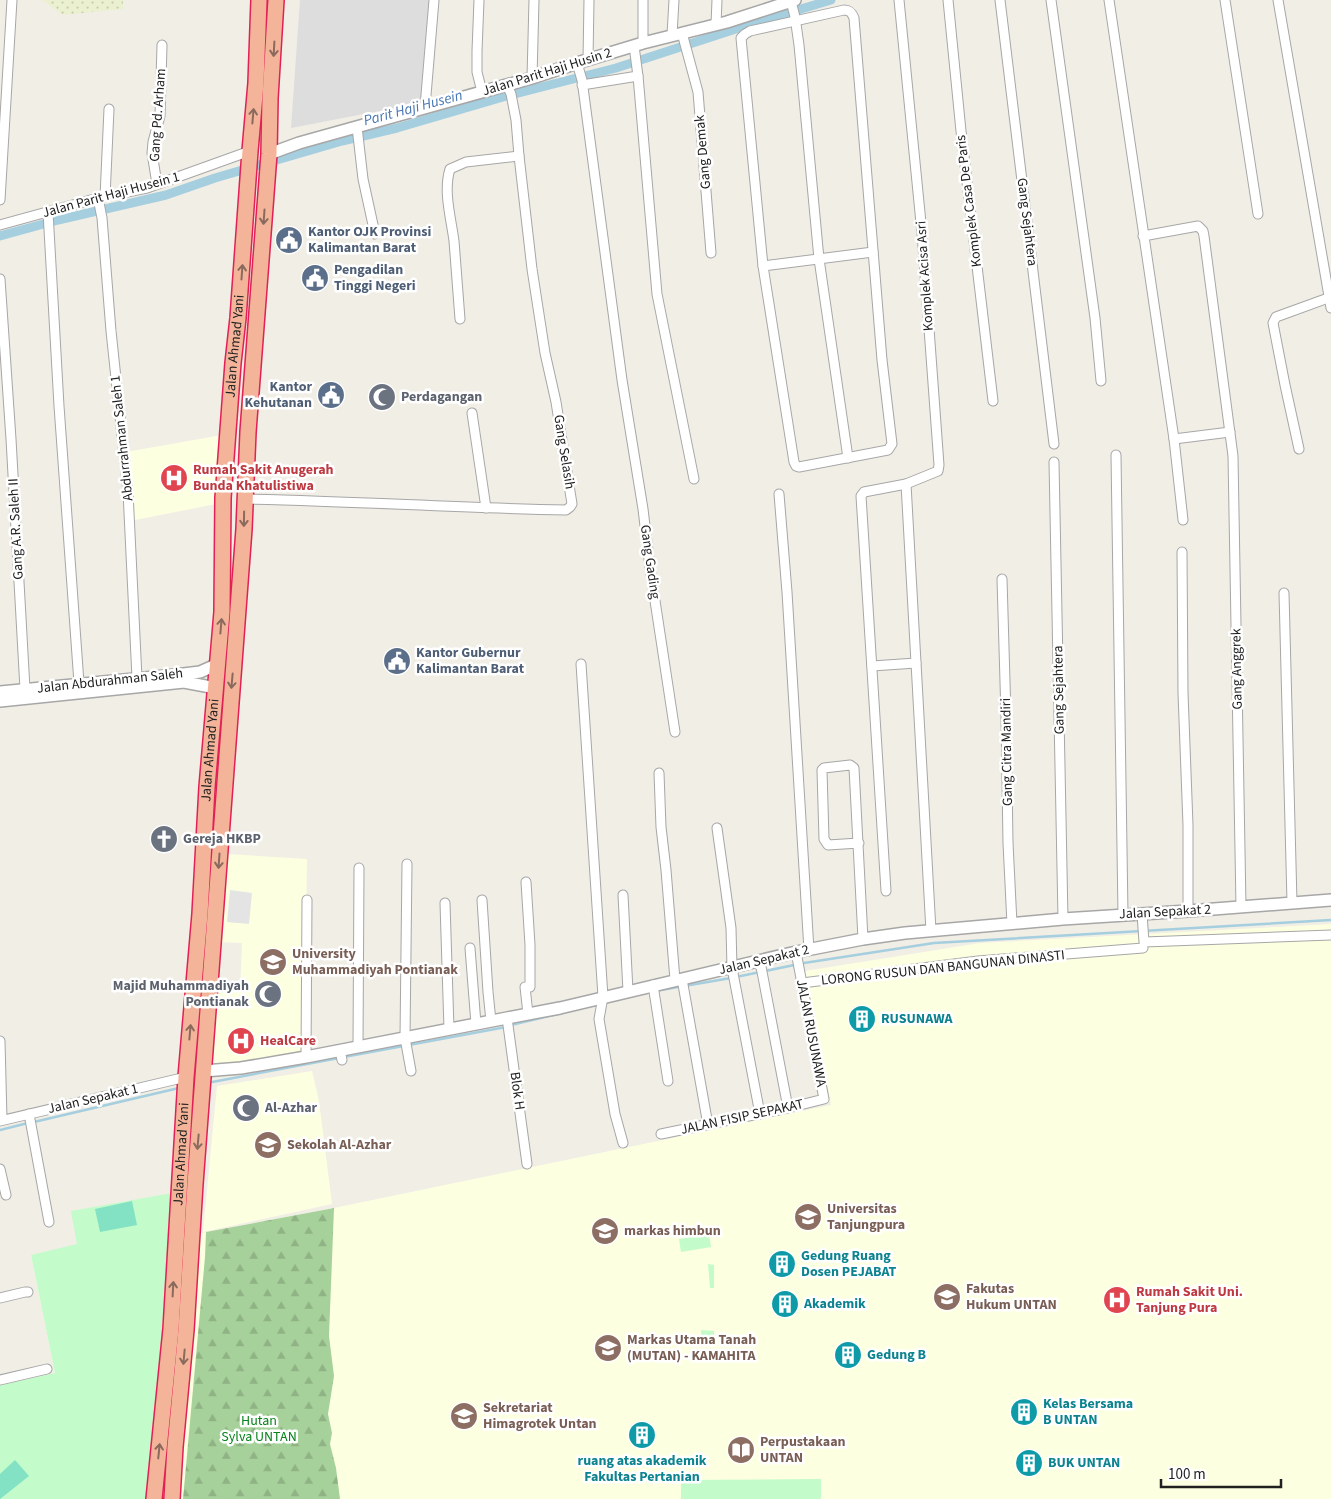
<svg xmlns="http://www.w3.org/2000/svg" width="1331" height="1499" viewBox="0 0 1331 1499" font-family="'Source Sans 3',sans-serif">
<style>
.residential{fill:#dedddd}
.education{fill:#fdffe1}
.religious{fill:#cecece}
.farmland{fill:url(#farmland-dots)}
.forest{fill:url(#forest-firs)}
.park{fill:#c3fbcb}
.pitch{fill:#82e2c3}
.parking{fill:#e4e4e4}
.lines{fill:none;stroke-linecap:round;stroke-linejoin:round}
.stream{stroke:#a5cedf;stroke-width:2.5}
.canal{stroke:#a5cedf;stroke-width:9}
.minor-casing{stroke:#a7a7a7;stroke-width:11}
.tertiary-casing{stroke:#a7a7a7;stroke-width:14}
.trunk-casing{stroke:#e12156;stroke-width:18}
.minor{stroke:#fff;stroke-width:9}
.tertiary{stroke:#fff;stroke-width:11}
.trunk{stroke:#f4b49a;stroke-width:15}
.oneway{stroke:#8a6a5d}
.labels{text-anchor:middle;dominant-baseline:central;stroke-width:5;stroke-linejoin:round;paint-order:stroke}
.street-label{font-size:14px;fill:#202020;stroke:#fff}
.service-label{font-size:14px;font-weight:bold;fill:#4e5e75;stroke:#fff;text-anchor:start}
.worship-label{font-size:14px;font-weight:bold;fill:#5b616d;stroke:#fff;text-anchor:start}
.health-label{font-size:14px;font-weight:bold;fill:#be3a42;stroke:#fff;text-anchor:start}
.education-label{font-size:14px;font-weight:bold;fill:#785e54;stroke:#fff;text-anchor:start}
.culture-label{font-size:14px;font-weight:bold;fill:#0d838f;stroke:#fff;text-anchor:start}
.park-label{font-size:14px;fill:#08841b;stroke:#fff}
.water-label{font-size:15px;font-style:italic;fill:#4877b3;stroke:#fff}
</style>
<defs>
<pattern id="farmland-dots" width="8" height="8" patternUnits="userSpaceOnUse" patternTransform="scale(1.25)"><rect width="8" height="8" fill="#ebf0d1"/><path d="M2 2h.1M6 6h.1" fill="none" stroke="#c9ceb3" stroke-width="1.8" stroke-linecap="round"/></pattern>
<pattern id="forest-firs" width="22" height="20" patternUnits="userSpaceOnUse" patternTransform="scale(1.25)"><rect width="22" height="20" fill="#a6d19a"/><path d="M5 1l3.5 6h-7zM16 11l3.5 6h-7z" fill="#8fb384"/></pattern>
</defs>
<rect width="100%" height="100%" fill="#f1eee6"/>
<path class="residential" d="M300,0H431L426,102L291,128Z"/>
<g class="education">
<path d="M222,435L221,503L130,521L126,452Z"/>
<path d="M228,854L307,859L304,1053L211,1066L214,993L240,992L242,943L219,942Z"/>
<path d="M1331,924V1499H0V1385L55,1373L31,1255L170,1228L201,1233L334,1208L831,1105L805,971L980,943Z"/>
<path d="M312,1071L319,1101L332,1204L203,1232L217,1086Z"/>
</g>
<path class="religious" d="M273,984L279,1001L265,1007L258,990Z"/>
<path class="farmland" d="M42,0H123V9L63,15Z"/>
<path class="forest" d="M334,1208L329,1336L334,1376L328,1414L332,1433L330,1444L336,1468L340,1499H183L205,1257L206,1232Z"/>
<g class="park">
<path d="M172,1193L150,1499H0V1385L55,1373L31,1255L77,1244L71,1211Z"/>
<path d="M709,1234L711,1247L681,1252L679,1239Z"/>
<path d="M708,1264L714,1265V1288H710Z"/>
<path d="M701,1330L714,1331V1342L702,1343Z"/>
<path d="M821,1479V1499H681V1480Z"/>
</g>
<g class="pitch">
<path d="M132,1201L137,1225L100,1232L95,1209Z"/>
<path d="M15,1460L29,1476L0,1499V1474Z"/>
</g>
<path class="parking" d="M230,890L252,893L249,924L227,922Z"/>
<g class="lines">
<g class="stream">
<path d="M736,977L804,963L934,943L1331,920"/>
<path d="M655,991L731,978"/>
<path d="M511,1025L562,1013"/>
<path d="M344,1057L506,1027"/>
<path d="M207,1083L339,1058"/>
<path d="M34,1122L179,1088"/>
<path d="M0,1130L28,1123"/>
</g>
<path class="canal" d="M0,236L58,220L166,195L215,178L342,141L397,128L503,97L616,68L748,25L831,0"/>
<g class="minor-casing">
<g id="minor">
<path d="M479,0L477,51V72L482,92"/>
<path d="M948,0L961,131L993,401"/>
<path d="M1000,0L1054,444"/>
<path d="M1051,0L1095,318L1101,381"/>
<path d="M1109,0L1174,439L1183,520"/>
<path d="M1225,0L1258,214"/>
<path d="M1278,0L1331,308"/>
<path d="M791,1L795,17L799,45L819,259L848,458"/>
<path d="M844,10C850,10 852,13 854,18L882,360L892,444L888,450L799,467L796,466L794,462L763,266L741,38L745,34L750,31Z"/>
<path d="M716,24L717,0"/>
<path d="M682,33L698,92L711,253"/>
<path d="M672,35L674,0"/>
<path d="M643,43V0"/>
<path d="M634,46L638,76L657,294L694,479"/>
<path d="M588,60L589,0"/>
<path d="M577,63L582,80L622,380L643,509L650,568L675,732"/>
<path d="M532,78L534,0"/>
<path d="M582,85L638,76"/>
<path d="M425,107L434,0"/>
<path d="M357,127L363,179L375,234"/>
<path d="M157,184L152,153L153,142L160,116L162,45"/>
<path d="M105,197L109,109"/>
<path d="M98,198L102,218L111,331L128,492L137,678"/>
<path d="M0,200L12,0"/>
<path d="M48,212L59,406L79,683"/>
<path d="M0,225L98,198L147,188L250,151"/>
<path d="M1143,236L1198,226L1203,231L1204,236L1233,456L1241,907"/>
<path d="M763,266L873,252"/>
<path d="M0,279L11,439L25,689"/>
<path d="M460,319C458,293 456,267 454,241C451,218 443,191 450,169L466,162L519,156"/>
<path d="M472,413L486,508"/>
<path d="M1174,439L1230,432"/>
<path d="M1299,449L1285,385L1273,323L1276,317L1331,297"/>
<path d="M1116,455L1123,914"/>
<path d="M1054,462L1063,919"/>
<path d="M906,484L931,931"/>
<path d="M779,494L787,592L809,950"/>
<path d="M244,499C352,501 459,508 566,510L570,507L572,504L556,402L545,353L532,269L519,156L516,120L511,94L507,85"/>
<path d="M1182,552L1183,693L1188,825V911"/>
<path d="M1002,579L1006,716L1008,843L1012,924"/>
<path d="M1284,593L1292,902"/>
<path d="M581,664L603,997L599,1019L615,1114L623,1143"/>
<path d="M872,666L916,663"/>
<path d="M659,773L661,827L666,870L675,980"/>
<path d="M717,828L731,928L732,968L760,1114"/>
<path d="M859,843L828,845L824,839L822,770L824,768L850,765L854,768L863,939"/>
<path d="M407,864L405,1038L411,1071"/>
<path d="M526,882L530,945V987H525L528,1014"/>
<path d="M886,891L861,496L864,492L906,484L938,471L939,465L922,233L899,0"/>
<path d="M623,895L628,991"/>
<path d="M482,900L488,992L491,1021"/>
<path d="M445,903L449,1029"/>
<path d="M1142,914L1144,942L1331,935"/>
<path d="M470,948L476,1024"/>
<path d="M756,962L761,967L763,977L788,1108"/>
<path d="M682,979L708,1125"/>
<path d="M802,983L978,961L1143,948"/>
<path d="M653,985L668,1081"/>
<path d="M507,1018L527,1164"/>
<path d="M0,1041L2,1120"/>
<path d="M358,1047L359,868"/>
<path d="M340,1050L342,1060"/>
<path d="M306,1057L307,900"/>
<path d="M29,1114L49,1222"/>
<path d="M0,1121L186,1077"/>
<path d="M661,1134L788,1108L824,1099L796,952"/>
<path d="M0,1169L6,1195"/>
<path d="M0,1298L25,1292H28"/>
<path d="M0,1380L47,1369"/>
</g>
</g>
<g class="tertiary-casing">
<g id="tertiary">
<path d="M269,154L299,143L532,78L577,63L643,43L727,22L795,0"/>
<path d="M0,692L175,675L200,672L218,664"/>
<path d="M0,701L184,682L216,688"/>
<path d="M204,1071L241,1068L306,1057L507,1018L560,1008L796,952L863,939L905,933L1063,919L1188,911L1331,900"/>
</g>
</g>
<g class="trunk-casing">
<g id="trunk">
<path id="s1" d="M154,1499L171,1329L186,1077L200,914L207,787L222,612L223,498L233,363L238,318L250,151L256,83L259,0"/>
<path d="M172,1499L175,1447L186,1330L195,1184L244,529L248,432L269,154L270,98L276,0"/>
</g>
</g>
<use href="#minor" class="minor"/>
<use href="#tertiary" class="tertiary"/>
<use href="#trunk" class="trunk"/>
</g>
<defs><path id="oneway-shaft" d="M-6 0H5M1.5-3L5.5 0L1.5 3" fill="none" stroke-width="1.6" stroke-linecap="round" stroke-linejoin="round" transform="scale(1.25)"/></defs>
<g class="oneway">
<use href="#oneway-shaft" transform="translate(274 49) rotate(93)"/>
<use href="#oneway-shaft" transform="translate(253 116) rotate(-85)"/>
<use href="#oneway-shaft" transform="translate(264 217) rotate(94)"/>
<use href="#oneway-shaft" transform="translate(242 272) rotate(-86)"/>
<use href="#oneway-shaft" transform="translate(244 519) rotate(91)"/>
<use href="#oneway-shaft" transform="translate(221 626) rotate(-85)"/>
<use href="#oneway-shaft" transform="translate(232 681) rotate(95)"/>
<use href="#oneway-shaft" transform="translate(219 861) rotate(94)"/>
<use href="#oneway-shaft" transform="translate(190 1032) rotate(-85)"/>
<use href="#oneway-shaft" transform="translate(198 1142) rotate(95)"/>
<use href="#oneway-shaft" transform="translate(173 1289) rotate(-87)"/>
<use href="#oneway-shaft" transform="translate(184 1357) rotate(95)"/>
<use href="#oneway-shaft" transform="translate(159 1451) rotate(-84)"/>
</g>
<defs>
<g id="civic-disc" transform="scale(1.4375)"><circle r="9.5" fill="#5c6f8a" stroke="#fff"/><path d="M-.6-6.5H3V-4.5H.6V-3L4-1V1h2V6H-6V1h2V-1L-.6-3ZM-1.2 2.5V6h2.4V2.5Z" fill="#fff"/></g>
<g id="mosque-disc" transform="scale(1.4375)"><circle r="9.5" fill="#6b7280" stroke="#fff"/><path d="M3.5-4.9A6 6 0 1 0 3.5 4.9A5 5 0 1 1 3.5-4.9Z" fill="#fff"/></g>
<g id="hospital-disc" transform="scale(1.4375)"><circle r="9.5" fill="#e0444e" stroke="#fff"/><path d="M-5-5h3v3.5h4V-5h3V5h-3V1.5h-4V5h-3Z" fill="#fff"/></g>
<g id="church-disc" transform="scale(1.4375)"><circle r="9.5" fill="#6b7280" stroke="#fff"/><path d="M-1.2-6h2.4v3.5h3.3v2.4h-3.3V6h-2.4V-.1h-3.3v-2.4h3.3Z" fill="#fff"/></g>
<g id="university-disc" transform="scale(1.4375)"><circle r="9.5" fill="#8d6e63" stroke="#fff"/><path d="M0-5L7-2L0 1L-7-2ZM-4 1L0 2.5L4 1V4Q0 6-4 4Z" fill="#fff"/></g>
<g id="building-disc" transform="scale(1.4375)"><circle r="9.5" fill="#0f9aa8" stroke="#fff"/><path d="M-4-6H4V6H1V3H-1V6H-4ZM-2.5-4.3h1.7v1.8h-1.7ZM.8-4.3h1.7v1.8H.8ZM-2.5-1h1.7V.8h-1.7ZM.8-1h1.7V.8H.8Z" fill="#fff"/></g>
<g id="school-disc" transform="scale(1.4375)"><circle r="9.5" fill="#8d6e63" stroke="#fff"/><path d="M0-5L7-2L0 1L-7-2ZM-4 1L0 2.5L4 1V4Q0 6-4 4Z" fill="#fff"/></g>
<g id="library-disc" transform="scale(1.4375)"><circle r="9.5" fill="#8d6e63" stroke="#fff"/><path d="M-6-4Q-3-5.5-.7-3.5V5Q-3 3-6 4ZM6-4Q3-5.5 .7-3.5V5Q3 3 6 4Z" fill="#fff"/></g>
</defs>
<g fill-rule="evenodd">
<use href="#civic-disc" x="289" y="240"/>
<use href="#civic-disc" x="315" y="278"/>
<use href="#civic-disc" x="331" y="395"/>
<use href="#mosque-disc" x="382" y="397"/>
<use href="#hospital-disc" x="174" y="478"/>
<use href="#civic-disc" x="397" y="661"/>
<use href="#church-disc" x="164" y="839"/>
<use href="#university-disc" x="273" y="962"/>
<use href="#mosque-disc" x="268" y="994"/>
<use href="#building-disc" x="862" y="1019"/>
<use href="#hospital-disc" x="241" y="1041"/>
<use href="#mosque-disc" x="246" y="1108"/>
<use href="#school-disc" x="268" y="1145"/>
<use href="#university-disc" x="808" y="1217"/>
<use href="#university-disc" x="605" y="1231"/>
<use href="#building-disc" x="782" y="1264"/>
<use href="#university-disc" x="947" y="1297"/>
<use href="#hospital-disc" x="1117" y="1300"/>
<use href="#building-disc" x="785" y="1304"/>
<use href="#university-disc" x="608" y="1348"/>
<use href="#building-disc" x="848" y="1355"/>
<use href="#building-disc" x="1024" y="1412"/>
<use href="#university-disc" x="464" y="1416"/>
<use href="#building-disc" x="642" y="1435"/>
<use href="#library-disc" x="741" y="1450"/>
<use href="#building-disc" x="1029" y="1463"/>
</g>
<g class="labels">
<g class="street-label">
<text transform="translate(547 72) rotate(-17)">Jalan Parit Haji Husin 2</text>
<text transform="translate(158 115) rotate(-86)">Gang Pd. Arham</text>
<text transform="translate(703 152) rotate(-95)">Gang Demak</text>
<text transform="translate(111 195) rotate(-15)">Jalan Parit Haji Husein 1</text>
<text transform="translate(969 201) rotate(-97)">Komplek Casa De Paris</text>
<text transform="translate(1027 222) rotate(83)">Gang Sejahtera</text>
<text transform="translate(925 276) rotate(-94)">Komplek Acisa Asri</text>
<text stroke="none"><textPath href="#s1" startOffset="1156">Jalan Ahmad Yani</textPath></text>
<text transform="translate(122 438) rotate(-96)">Abdurrahman Saleh 1</text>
<text transform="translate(564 452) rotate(81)">Gang Selasih</text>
<text transform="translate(16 529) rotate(-93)">Gang A.R. Saleh II</text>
<text transform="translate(650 562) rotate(82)">Gang Gading</text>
<text transform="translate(1237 669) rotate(-91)">Gang Anggrek</text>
<text transform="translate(110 681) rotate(-6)">Jalan Abdurahman Saleh</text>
<text transform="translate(1059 690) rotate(-91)">Gang Sejahtera</text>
<text stroke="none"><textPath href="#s1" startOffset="751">Jalan Ahmad Yani</textPath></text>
<text transform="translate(1007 752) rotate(-91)">Gang Citra Mandiri</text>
<text transform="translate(1165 912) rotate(-3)">Jalan Sepakat 2</text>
<text transform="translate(764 960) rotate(-13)">Jalan Sepakat 2</text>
<text transform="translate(943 968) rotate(-6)">LORONG RUSUN DAN BANGUNAN DINASTI</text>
<text transform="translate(811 1033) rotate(79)">JALAN RUSUNAWA</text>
<text transform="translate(517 1091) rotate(82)">Blok H</text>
<text transform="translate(93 1099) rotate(-13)">Jalan Sepakat 1</text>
<text transform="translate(742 1117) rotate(-12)">JALAN FISIP SEPAKAT</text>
<text stroke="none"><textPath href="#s1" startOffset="346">Jalan Ahmad Yani</textPath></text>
</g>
<g class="service-label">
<text x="308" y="232">Kantor OJK Provinsi<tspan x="308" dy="16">Kalimantan Barat</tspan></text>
<text x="334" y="270">Pengadilan<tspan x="334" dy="16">Tinggi Negeri</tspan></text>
<text x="312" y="387" text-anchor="end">Kantor<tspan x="312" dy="16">Kehutanan</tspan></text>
<text x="416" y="653">Kantor Gubernur<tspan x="416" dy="16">Kalimantan Barat</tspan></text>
</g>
<g class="worship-label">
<text x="401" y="397">Perdagangan</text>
<text x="183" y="839">Gereja HKBP</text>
<text x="249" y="986" text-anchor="end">Majid Muhammadiyah<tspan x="249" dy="16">Pontianak</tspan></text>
<text x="265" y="1108">Al-Azhar</text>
</g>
<g class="health-label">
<text x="193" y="470">Rumah Sakit Anugerah<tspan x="193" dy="16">Bunda Khatulistiwa</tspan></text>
<text x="260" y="1041">HealCare</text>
<text x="1136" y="1292">Rumah Sakit Uni.<tspan x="1136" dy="16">Tanjung Pura</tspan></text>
</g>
<g class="education-label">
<text x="292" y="954">University<tspan x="292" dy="16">Muhammadiyah Pontianak</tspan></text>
<text x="287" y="1145">Sekolah Al-Azhar</text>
<text x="827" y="1209">Universitas<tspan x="827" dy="16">Tanjungpura</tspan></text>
<text x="624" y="1231">markas himbun</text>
<text x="966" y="1289">Fakutas<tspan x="966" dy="16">Hukum UNTAN</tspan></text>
<text x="627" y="1340">Markas Utama Tanah<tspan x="627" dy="16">(MUTAN) - KAMAHITA</tspan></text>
<text x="483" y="1408">Sekretariat<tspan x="483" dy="16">Himagrotek Untan</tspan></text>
<text x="760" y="1442">Perpustakaan<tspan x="760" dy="16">UNTAN</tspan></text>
</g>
<g class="culture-label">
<text x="881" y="1019">RUSUNAWA</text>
<text x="801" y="1256">Gedung Ruang<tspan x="801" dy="16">Dosen PEJABAT</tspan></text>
<text x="804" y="1304">Akademik</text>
<text x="867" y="1355">Gedung B</text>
<text x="1043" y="1404">Kelas Bersama<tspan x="1043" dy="16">B UNTAN</tspan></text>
<text x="642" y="1461" text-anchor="middle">ruang atas akademik<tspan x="642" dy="16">Fakultas Pertanian</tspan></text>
<text x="1048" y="1463">BUK UNTAN</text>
</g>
<g class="park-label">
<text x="259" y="1421">Hutan<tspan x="259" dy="16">Sylva UNTAN</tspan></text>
</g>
<g class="water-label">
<text transform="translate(413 108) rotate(-15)">Parit Haji Husein</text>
</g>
</g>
<path d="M1161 1479v8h120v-8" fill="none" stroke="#202020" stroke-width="2.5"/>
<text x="1168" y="1479" font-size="15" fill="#202020" stroke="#ffffff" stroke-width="4" paint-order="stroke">100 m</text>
</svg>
